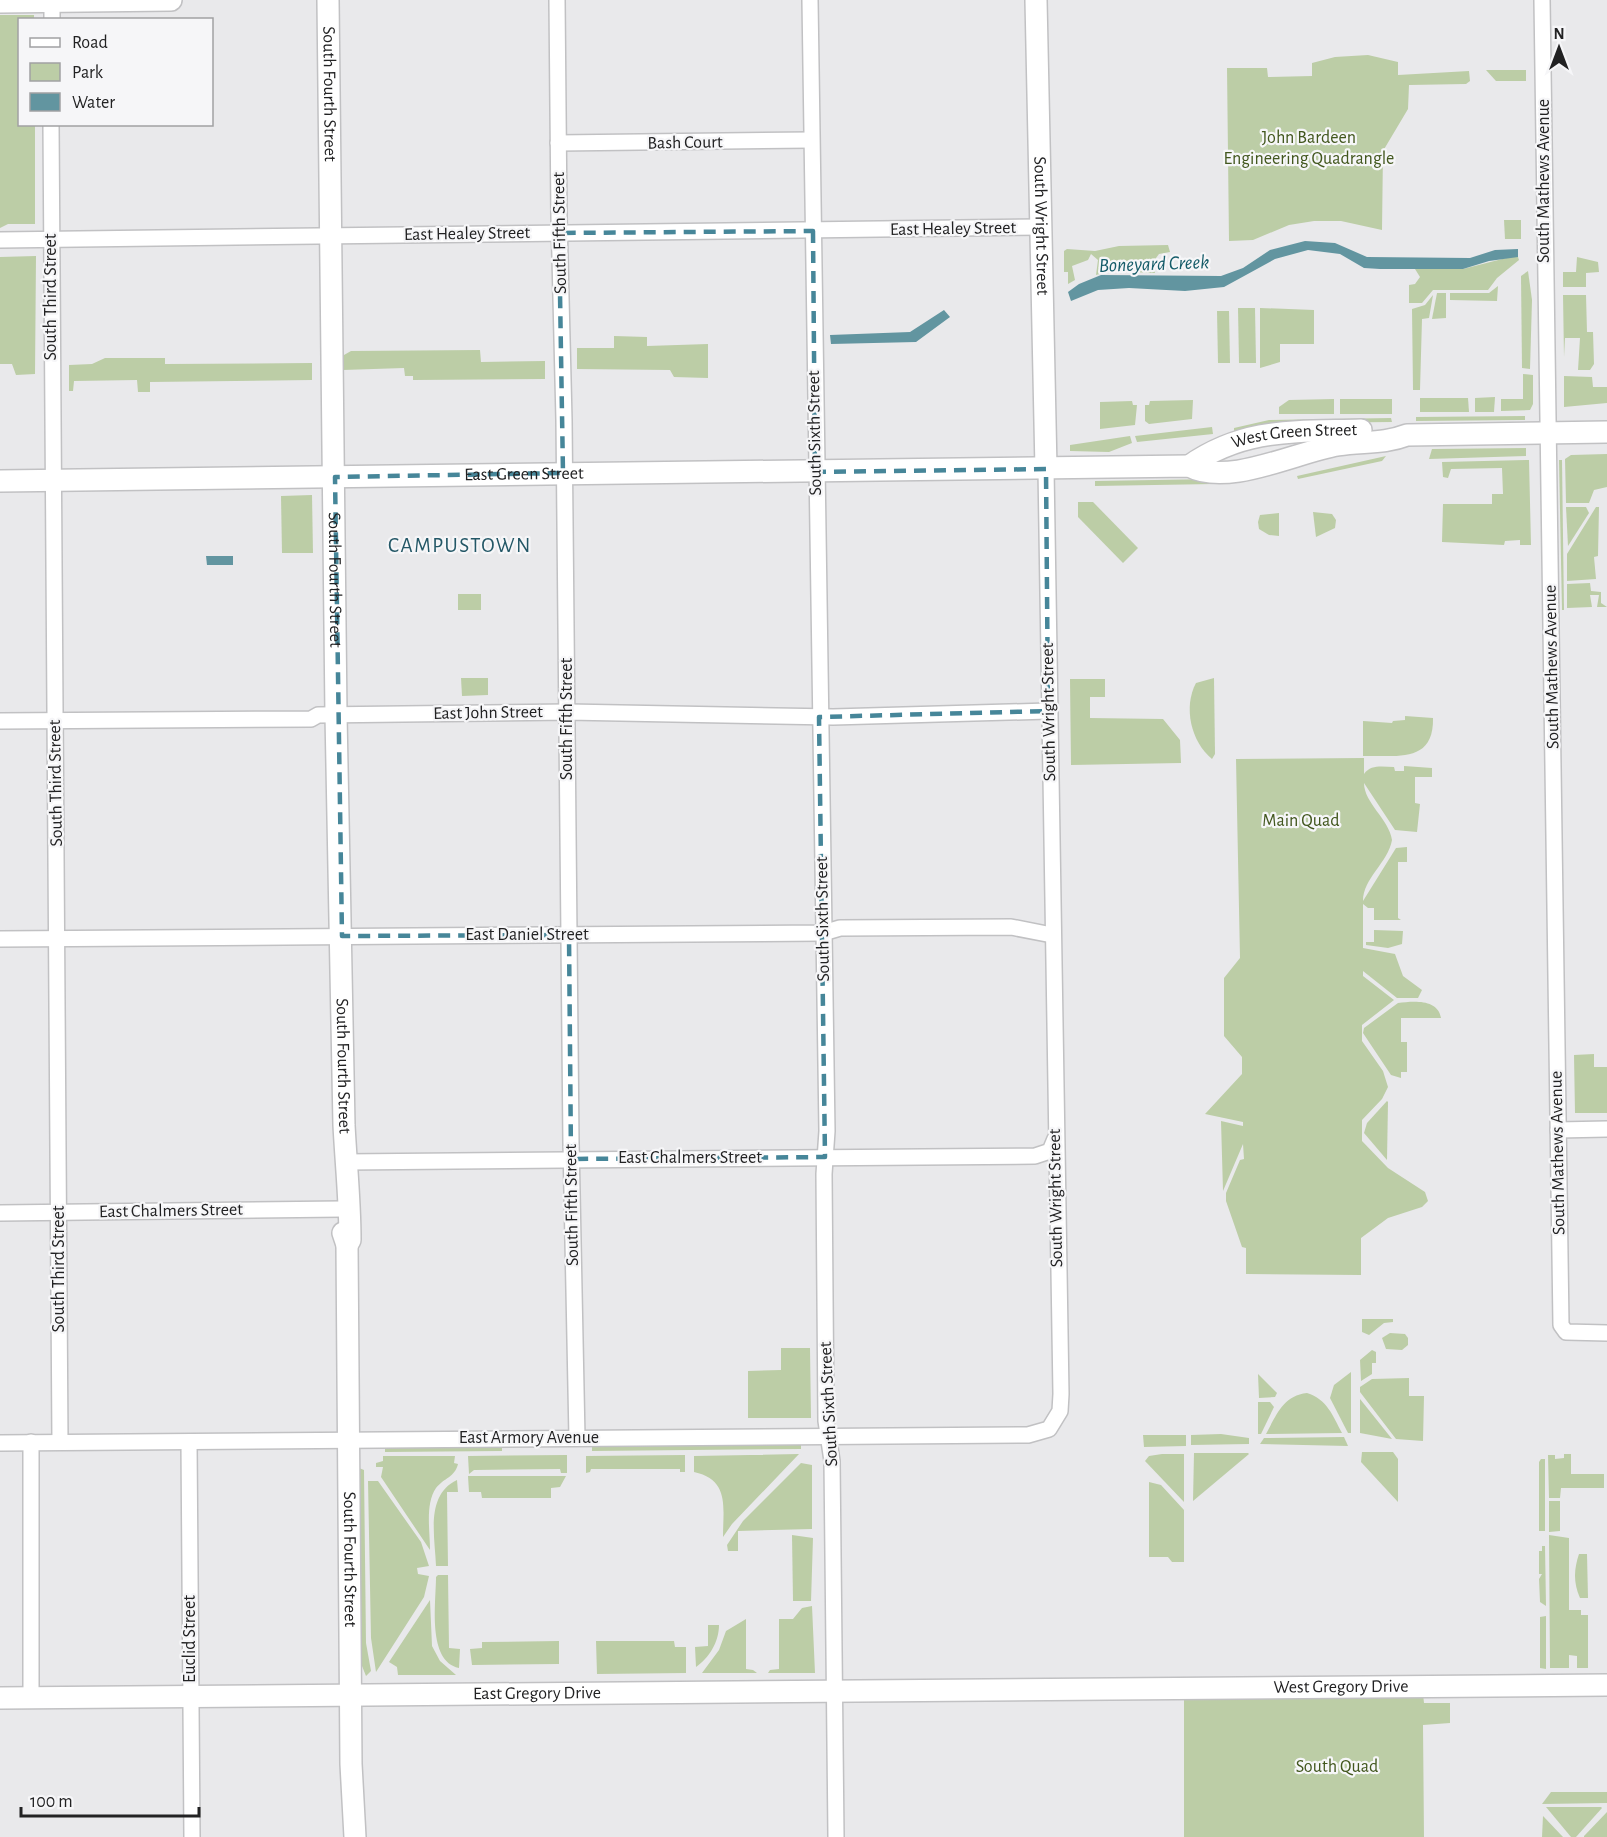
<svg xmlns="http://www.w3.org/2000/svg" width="1607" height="1837" viewBox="0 0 1607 1837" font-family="'Alegreya Sans',sans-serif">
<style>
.green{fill:#bccda6}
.water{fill:#6295a0}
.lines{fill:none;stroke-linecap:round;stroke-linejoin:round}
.street-casing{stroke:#c1c1c3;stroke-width:18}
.secondary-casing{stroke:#c1c1c3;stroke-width:24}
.street{stroke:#fff;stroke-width:15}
.secondary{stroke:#fff;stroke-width:21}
.marked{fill:none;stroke:#468699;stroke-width:4.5;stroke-dasharray:12 8;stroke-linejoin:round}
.labels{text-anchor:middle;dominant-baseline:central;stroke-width:4.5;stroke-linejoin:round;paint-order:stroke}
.street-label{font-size:18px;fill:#222223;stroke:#f6f6f8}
.park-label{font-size:18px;fill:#42571e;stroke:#f6f6f8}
.water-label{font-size:20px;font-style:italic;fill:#155c69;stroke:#f6f6f8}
.quarter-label{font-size:21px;letter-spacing:1.5px;fill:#235766;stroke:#f6f6f8}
</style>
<rect width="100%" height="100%" fill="#e9e9eb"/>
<g class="green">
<path d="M0,15H34V19L20,20V124L35,125V224H8L0,228Z"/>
<path d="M1368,55L1398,62V75L1469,71L1470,81L1466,84L1409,85L1408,109L1383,151L1382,230L1341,221H1314L1289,225L1253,240L1229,241L1227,68H1267L1268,77L1312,76V63L1335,57Z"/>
<path d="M1486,70H1526V81H1496Z"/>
<path d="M1504,220H1521V239H1505Z"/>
<path d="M1168,245L1170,252L1159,254L1153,262L1155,273L1110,271L1096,275L1098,260L1091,254L1088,260L1072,266L1075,280L1068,284V272H1064V251L1067,249L1095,251L1119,246Z"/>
<path d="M36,256L35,374L16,375L12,364H0V257Z"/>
<path d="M1510,257H1518L1519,260L1497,278L1488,290H1433L1422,303H1409V285L1415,284L1420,277L1415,269H1463Z"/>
<path d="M1577,257L1598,262L1599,272L1586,273V287H1563V272H1576Z"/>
<path d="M1528,271L1532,300L1530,369L1522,368L1521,276Z"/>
<path d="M1498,286L1497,301L1450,300V293H1489Z"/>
<path d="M1437,293H1446V318L1432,319Z"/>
<path d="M1433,295L1429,318L1422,319L1420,390H1413L1412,309L1425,305Z"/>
<path d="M1563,295H1586L1587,332H1593L1594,364L1590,370H1578L1580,338H1565L1564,357Z"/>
<path d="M1238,308H1255L1256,363H1239Z"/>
<path d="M1260,308L1314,310V344H1280V362L1260,368Z"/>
<path d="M1217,311H1229L1230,363H1218Z"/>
<path d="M614,336L647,337V346L708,344V378L674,377L670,370L577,369V348H614Z"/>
<path d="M480,350L481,362L545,361V379L413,380V376H405L404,368L343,370L344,355L351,351Z"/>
<path d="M105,358H165V364L312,363V380L150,382V392H138L137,380L74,381L73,391H69V365L92,364Z"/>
<path d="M1523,374L1533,375V404L1530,410L1501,411V399H1523Z"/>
<path d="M1564,376L1592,377L1593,387H1607V403L1564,407Z"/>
<path d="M1495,397L1494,412H1475V398Z"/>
<path d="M1420,398H1468L1469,412H1420Z"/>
<path d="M1334,399V414H1279V407L1289,400Z"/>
<rect x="1340" y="399" width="52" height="15"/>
<path d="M1193,400L1192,419L1149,424L1145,421V405H1149L1150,401Z"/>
<path d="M1132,401L1133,405H1137L1135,425L1100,429V402Z"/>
<path d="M1525,416V420H1522L1416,421V417Z"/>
<path d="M1391,418L1392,422L1293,423L1234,433V428L1269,420Z"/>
<path d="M1212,427L1213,434L1137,442L1135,436Z"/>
<path d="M1130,436L1132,443L1109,452L1070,451V445Z"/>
<path d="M1526,448V456L1429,459L1432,449Z"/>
<path d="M1607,454V487L1594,490L1589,503H1566L1565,459L1571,455Z"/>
<path d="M1386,456L1382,461L1298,479L1297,476Z"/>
<path d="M1529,460L1531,545H1520V540L1505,541L1504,545L1442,542L1443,504H1492V494H1503L1502,468L1451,469L1448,478L1443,477L1442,462Z"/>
<path d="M1559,460H1562L1564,610H1562Z"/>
<path d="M1214,479V484L1095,486V481Z"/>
<path d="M312,495L313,553H282L281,496Z"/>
<path d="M1078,502H1093L1138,548L1123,563L1078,517Z"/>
<path d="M1566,507H1586L1589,513L1568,546Z"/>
<path d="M1596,507H1599L1598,556L1594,557L1596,579L1567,581V554Z"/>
<path d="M1313,512L1332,514L1336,520L1335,528L1316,537Z"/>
<path d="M1279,513V536L1269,535L1259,529L1258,522L1260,515Z"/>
<path d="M1590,583L1591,591L1601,592V603L1607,607H1597L1599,595H1590L1592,607L1567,608V584Z"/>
<rect x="458" y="594" width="23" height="16"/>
<path d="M461,678H488V695L462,696Z"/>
<path d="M1214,678L1215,754L1212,759C1191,742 1183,707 1196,683Z"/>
<path d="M1070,679H1105V697H1090V718L1163,719L1180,740L1181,763L1071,765Z"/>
<path d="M1405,716L1433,718C1434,764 1396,755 1363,756V721L1392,723L1393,721L1405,720Z"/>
<path d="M1364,758V774C1371,764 1383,767 1394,767L1395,771H1404V766L1432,768V777H1415V803L1420,804L1417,832L1395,830L1364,783C1364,803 1389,819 1392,840C1388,863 1363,878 1363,901L1396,848L1407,847V862H1398V918L1401,920H1374V908H1368L1363,904V948L1395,954L1403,976L1422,990L1418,998H1397L1363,971V976L1394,1000L1362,1025V1041L1383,1071L1388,1087L1382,1099L1362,1120V1141L1388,1168L1425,1192L1428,1201L1422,1207L1388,1218L1361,1238V1275L1246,1274V1248L1242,1247L1226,1201V1193L1240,1160L1244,1159L1243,1144L1223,1191L1221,1121L1243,1126V1122L1205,1114L1242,1074V1057L1224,1036V978L1240,958L1236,759Z"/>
<path d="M1374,930L1403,931L1402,944L1388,948L1366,945V942H1374Z"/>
<path d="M1398,1003C1414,1001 1438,999 1441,1018H1401V1042H1407V1072H1401V1078L1391,1075L1363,1033L1364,1028Z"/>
<path d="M1594,1054V1067H1607V1113H1575L1574,1055Z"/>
<path d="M1387,1101L1388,1102L1387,1160L1364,1133L1367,1123Z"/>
<path d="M1362,1319H1393V1322L1384,1323L1369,1335L1362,1332Z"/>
<path d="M1390,1333L1405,1334L1408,1338V1345L1402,1350L1386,1349L1382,1338Z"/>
<path d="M781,1348H810L811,1418H748V1371L781,1370Z"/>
<path d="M1372,1350L1376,1352V1363H1372V1374L1361,1381L1360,1360Z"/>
<path d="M1351,1372V1433H1348L1330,1398L1334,1385Z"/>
<path d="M1258,1374L1277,1393L1275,1397L1259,1398Z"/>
<path d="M1409,1378V1396H1424L1423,1441L1396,1439L1360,1392V1387L1372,1379Z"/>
<path d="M1307,1393C1327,1399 1333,1416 1342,1433L1266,1434C1277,1414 1283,1396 1307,1393Z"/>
<path d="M1360,1399L1392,1439L1360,1433Z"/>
<path d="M1258,1402H1270L1274,1407L1261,1434H1258Z"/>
<path d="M1221,1434L1249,1438V1444L1191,1445V1435Z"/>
<path d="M1143,1435H1186V1446L1144,1447Z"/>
<path d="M1344,1437L1348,1446L1260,1444L1264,1438Z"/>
<path d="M801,1445V1449L592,1451V1446Z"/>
<path d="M502,1447V1451L385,1452V1448Z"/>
<path d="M1362,1452H1393L1398,1459V1502L1361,1462Z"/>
<path d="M1194,1453H1248L1249,1454L1193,1501Z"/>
<path d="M799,1454L732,1524L723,1537C723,1507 730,1480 694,1472V1456Z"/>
<path d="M1162,1454H1184V1502L1145,1461L1149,1456Z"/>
<path d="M1564,1454H1571V1474H1604V1488H1561L1560,1498H1549L1548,1455H1555V1459L1564,1458Z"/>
<path d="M567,1455V1473H561L560,1469L474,1470L469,1474L468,1456Z"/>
<path d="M685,1455V1472H680V1469H591L590,1472L586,1473V1456Z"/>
<path d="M383,1456H455L454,1463L458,1464C455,1477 444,1478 436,1488C425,1504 430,1531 430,1550L381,1477L383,1467H376V1463L383,1461Z"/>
<path d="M1541,1459H1545V1531H1539V1462Z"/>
<path d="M801,1463L812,1465V1529L738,1531V1551H728L727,1545L743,1521Z"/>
<path d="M359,1468L364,1470L366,1643L371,1671L366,1676L362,1666Z"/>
<path d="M468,1476H566L560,1487L551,1488V1498H482L481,1492H469Z"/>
<path d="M457,1480L458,1492H447L448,1566H436C435,1537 425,1495 457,1480Z"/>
<path d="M368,1481H378L421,1542L429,1566L417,1568L418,1574L429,1576L424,1597L376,1672L371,1638Z"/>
<path d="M1149,1482L1161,1485L1184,1510V1562H1172L1168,1557H1149Z"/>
<path d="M1549,1501H1560V1531L1549,1532Z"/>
<path d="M792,1535L813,1538L811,1601H793Z"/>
<path d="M1549,1535L1569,1538V1610H1581V1615H1588V1668H1577V1656L1569,1655V1668H1550Z"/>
<path d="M1542,1546H1545L1546,1606L1540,1602L1539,1579L1542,1574H1539V1551H1542Z"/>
<path d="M1579,1554H1587L1588,1598H1580C1573,1582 1574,1569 1579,1554Z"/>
<path d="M438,1575H448L449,1648L460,1649L459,1668C427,1661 436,1603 436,1577Z"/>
<path d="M430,1600L432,1646L440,1661L456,1675H398L397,1667L389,1662Z"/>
<path d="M812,1606L815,1673H768L770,1670L779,1669V1619H793L802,1608Z"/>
<path d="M1546,1616V1669L1540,1668V1617Z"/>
<path d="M746,1619V1669L753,1670L757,1673H702L719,1650L726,1631Z"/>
<path d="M708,1625H719C719,1642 709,1658 696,1667L695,1647L708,1646Z"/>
<path d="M559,1641V1664L472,1665L470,1649L482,1648V1642Z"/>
<path d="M596,1641H674L675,1647H686V1673L597,1674Z"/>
<path d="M1423,1694L1424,1703H1450V1723L1423,1725L1424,1837H1184V1696Z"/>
<path d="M1551,1792H1607V1803L1542,1804Z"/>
<path d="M1546,1807H1601L1602,1808L1576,1837H1571Z"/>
<path d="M1607,1812V1837H1584V1836Z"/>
<path d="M1543,1816L1544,1817L1563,1837H1542Z"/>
</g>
<g class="water">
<path d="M1305,241L1335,243L1367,257L1470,258L1495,250L1518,249V257L1489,261L1463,269H1380L1364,268L1340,254L1308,250L1275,259L1224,287L1185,291L1129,288L1098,290L1071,301L1068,292L1079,284L1101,275L1221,276L1243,268L1270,250Z"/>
<path d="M944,310L950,317L916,342L831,344L830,335L910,332Z"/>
<path d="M206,556H233V565H207Z"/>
</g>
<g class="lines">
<g class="street-casing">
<g id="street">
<path d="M557,0L559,217L564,420L571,1143L577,1438"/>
<path d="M810,0L827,1131L824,1174L826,1421L832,1461L836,1837"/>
<path d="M1542,0L1561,1325L1566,1332L1607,1333"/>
<path d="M52,20V0"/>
<path d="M51,124L60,1442"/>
<path d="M558,143L811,140"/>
<path d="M0,240L1041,227"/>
<path d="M0,721L311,719L318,715L568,712L833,717L1048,711"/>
<path d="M0,939L823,933L840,928L1011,927L1052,935"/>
<path d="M1558,1130L1607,1129"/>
<path d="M345,1162L1035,1156L1050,1151L1055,1139"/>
<path d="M0,1213L342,1209"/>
<path d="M189,1442L192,1837"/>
<path d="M0,1443L1028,1435L1049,1429L1060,1411L1061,1394L1046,469"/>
<path d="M31,1698V1442"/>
</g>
</g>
<g class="secondary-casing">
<g id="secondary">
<path id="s1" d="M328,0L336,715L344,1125C346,1164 350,1201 350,1240L347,1245"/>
<path id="s2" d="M1036,0L1046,469"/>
<path d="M0,2L171,0"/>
<path id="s3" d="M1189,466C1245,427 1296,432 1361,430"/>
<path id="s4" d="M0,481L1189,466C1228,487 1296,452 1338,445C1362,441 1384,444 1407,435L1607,432"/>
<path id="s5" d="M343,1233L347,1245L351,1764L355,1837"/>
<path id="s6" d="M0,1698L1607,1685"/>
</g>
</g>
<use href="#street" class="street"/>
<use href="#secondary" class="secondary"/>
</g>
<path class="marked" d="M813,231L815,472L1046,469L1048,711L819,717L825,1157L571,1159L569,935L342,936L335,477L563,473L559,233Z"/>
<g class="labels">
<g class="street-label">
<text stroke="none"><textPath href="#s1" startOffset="94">South Fourth Street</textPath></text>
<text transform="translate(685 143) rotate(-1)">Bash Court</text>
<text transform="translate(1544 181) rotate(-90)">South Mathews Avenue</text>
<text stroke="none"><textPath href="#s2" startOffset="226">South Wright Street</textPath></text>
<text transform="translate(953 229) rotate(-1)">East Healey Street</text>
<text transform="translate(560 233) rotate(-91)">South Fifth Street</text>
<text transform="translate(467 234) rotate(-1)">East Healey Street</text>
<text transform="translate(51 297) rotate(-90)">South Third Street</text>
<text transform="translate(815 433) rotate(-91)">South Sixth Street</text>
<text stroke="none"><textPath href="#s3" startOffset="112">West Green Street</textPath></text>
<text stroke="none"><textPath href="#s4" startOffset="524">East Green Street</textPath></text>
<text stroke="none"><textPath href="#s1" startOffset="580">South Fourth Street</textPath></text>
<text transform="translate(1552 667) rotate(-91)">South Mathews Avenue</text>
<text transform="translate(1049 712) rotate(-91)">South Wright Street</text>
<text transform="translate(488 713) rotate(-1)">East John Street</text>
<text transform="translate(567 719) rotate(-90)">South Fifth Street</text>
<text transform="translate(56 783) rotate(-91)">South Third Street</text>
<text transform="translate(823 919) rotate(-91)">South Sixth Street</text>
<text x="527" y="935">East Daniel Street</text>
<text stroke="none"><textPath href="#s1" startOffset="1066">South Fourth Street</textPath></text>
<text transform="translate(1558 1153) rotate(-91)">South Mathews Avenue</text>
<text x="690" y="1158">East Chalmers Street</text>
<text transform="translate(1056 1198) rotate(-91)">South Wright Street</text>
<text transform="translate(572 1205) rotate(-91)">South Fifth Street</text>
<text transform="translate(171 1211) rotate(-1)">East Chalmers Street</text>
<text transform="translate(59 1269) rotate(-90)">South Third Street</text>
<text transform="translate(829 1404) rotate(-93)">South Sixth Street</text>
<text x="529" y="1438">East Armory Avenue</text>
<text stroke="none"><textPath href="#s5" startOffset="327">South Fourth Street</textPath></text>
<text transform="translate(190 1639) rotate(-90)">Euclid Street</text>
<text stroke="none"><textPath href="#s6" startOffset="1341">West Gregory Drive</textPath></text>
<text stroke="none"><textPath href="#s6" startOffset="537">East Gregory Drive</textPath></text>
</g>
<g class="park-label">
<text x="1309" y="138">John Bardeen<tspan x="1309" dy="21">Engineering Quadrangle</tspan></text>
<text x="1301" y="821">Main Quad</text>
<text x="1337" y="1767">South Quad</text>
</g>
<g class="water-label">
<text transform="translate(1154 264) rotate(-2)">Boneyard Creek</text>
</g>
<g class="quarter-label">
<text x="460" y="545">CAMPUSTOWN</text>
</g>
</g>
<rect x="18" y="18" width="195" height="108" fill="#f6f6f8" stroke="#a1a1a3" stroke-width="1.5"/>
<rect x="30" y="38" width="30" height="9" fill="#ffffff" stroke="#a1a1a3" stroke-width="1.5"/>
<text x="72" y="48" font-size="18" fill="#222223">Road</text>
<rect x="30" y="63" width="30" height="18" fill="#bccda6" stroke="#a1a1a3" stroke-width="1.5"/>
<text x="72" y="78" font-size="18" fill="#222223">Park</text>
<rect x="30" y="93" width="30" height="18" fill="#6295a0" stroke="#a1a1a3" stroke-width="1.5"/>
<text x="72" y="108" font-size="18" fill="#222223">Water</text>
<g transform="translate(1559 48)" stroke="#f6f6f8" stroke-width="4.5" paint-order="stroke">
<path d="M0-4.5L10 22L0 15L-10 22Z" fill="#222223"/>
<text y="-9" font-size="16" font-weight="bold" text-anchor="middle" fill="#222223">N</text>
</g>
<path d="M21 1807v9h178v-9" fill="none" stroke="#222223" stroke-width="3"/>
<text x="30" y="1807" font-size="18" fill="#222223" stroke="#f6f6f8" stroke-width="4.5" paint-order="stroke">100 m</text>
</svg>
